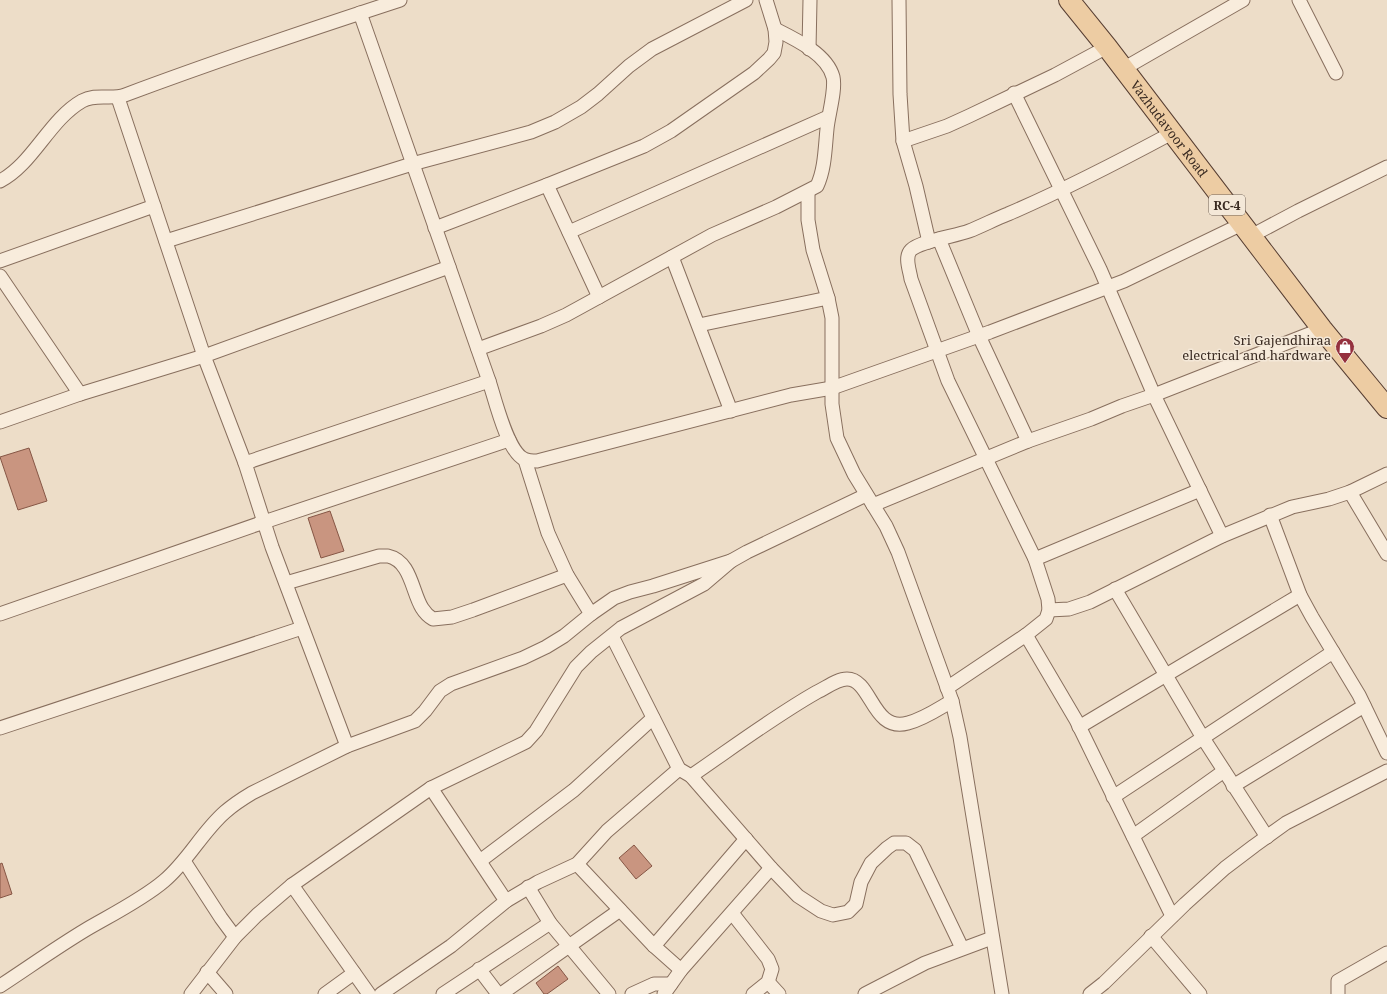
<svg xmlns="http://www.w3.org/2000/svg" width="1387" height="994" viewBox="0 0 1387 994" font-family="'Noto Serif',serif">
<style>
.building{fill:#c99580;stroke:#865645}
.lines{fill:none;stroke-linecap:round;stroke-linejoin:round}
.minor-casing{stroke:#886f5e;stroke-width:15}
.primary-casing{stroke:#573e32;stroke-width:22}
.minor{stroke:#f8ecdc;stroke-width:13}
.primary{stroke:#edcca3;stroke-width:20}
.labels{text-anchor:middle;dominant-baseline:central;stroke-width:3;stroke-linejoin:round;paint-order:stroke}
.shield{fill:#f4e8d8;stroke:#716358;stroke-width:1}
.shield-label{font-size:12px;font-weight:bold;fill:#392a21}
.street-label{font-size:13px;fill:#392a21;stroke:#f4e8d8}
.poi-label{font-size:13px;fill:#392a21;stroke:#f4e8d8;text-anchor:end}
</style>
<rect width="100%" height="100%" fill="#edddc8"/>
<g class="building">
<path d="M29,448L47,501L18,510L0,457Z"/>
<path d="M330,511L344,551L321,558L308,518Z"/>
<path d="M634,845L652,866L636,879L619,858Z"/>
<path d="M2,863L12,894L0,898V864Z"/>
<path d="M558,966L568,979L547,994H544L536,983Z"/>
</g>
<g class="lines">
<g class="minor-casing">
<g id="minor">
<path d="M899,0L900,94L903,141L916,186L929,242"/>
<path d="M1299,0L1336,73"/>
<path d="M360,13L489,381C495,399 507,451 524,459C528,461 533,461 537,461L791,395L832,388L990,332L1124,281L1242,224"/>
<path d="M809,49L810,0"/>
<path d="M1123,69L1243,0"/>
<path d="M1014,93L1100,269L1154,395L1222,536"/>
<path d="M118,98L204,356L245,463L272,547L347,746"/>
<path d="M903,141L947,126L969,116L1055,75L1107,47"/>
<path d="M0,181C33,164 49,120 82,101C96,93 111,100 125,95C216,61 308,30 400,0"/>
<path d="M547,185L599,297"/>
<path d="M808,192V220L813,250L828,298L832,318V404L837,438L854,474L886,526L898,552L952,701L960,737L1002,994"/>
<path d="M435,228L547,185L644,146L671,131L754,73L769,59L774,53L776,42L775,29L766,0"/>
<path d="M569,232L828,117"/>
<path d="M1251,236L1298,211L1387,167"/>
<path d="M939,239L979,336L1028,441"/>
<path d="M166,241L412,164L531,132L555,122L581,107L598,94L629,66L652,49L746,0"/>
<path d="M672,257L731,411"/>
<path d="M0,261L154,206"/>
<path d="M0,276L80,394"/>
<path d="M699,325L828,298"/>
<path d="M478,349L541,326L566,315L712,235L776,207L817,186C825,169 825,148 827,129C828,116 836,90 833,77C827,54 795,39 775,29"/>
<path d="M0,422L80,394L204,356L449,267"/>
<path d="M525,460L548,533L567,575L591,614"/>
<path d="M245,463L489,381"/>
<path d="M1350,492L1387,554"/>
<path d="M873,505L1028,441L1091,419L1122,406L1154,395L1322,329"/>
<path d="M1270,515L1300,595L1312,617L1359,695L1387,753"/>
<path d="M1035,559L1200,490"/>
<path d="M286,583L379,556C382,556 385,556 388,556C411,561 412,592 422,608C425,613 428,616 433,619L452,617L473,610L567,575"/>
<path d="M1115,589L1203,738L1267,837"/>
<path d="M1049,610L1069,609L1090,602L1222,536L1292,507L1329,499L1350,492L1387,474"/>
<path d="M0,614L264,522L509,440"/>
<path d="M1026,635L1076,720L1172,916"/>
<path d="M612,636L679,769L691,776L771,868L798,896L821,911L833,915L848,912L856,904L861,882L871,863L887,848L894,843H906L915,850L962,948"/>
<path d="M947,688L1026,635L1046,619L1049,610L1048,599L1035,559L948,381L911,279C910,271 904,257 911,250C920,241 956,236 969,231C982,226 995,219 1008,214C1064,190 1118,162 1172,133"/>
<path d="M1079,727L1300,595"/>
<path d="M0,728L302,628"/>
<path d="M691,776C732,748 773,717 817,692C826,688 837,679 847,679C872,679 872,733 908,723C924,719 938,709 952,701"/>
<path d="M1233,786L1364,706"/>
<path d="M431,788L506,901"/>
<path d="M1113,797L1333,652"/>
<path d="M1133,836L1224,771"/>
<path d="M184,861L221,918L235,937"/>
<path d="M480,861L574,790L653,718"/>
<path d="M577,864L654,946L681,970"/>
<path d="M292,885L369,994"/>
<path d="M528,887L550,923L609,994"/>
<path d="M732,913L768,959L772,969L768,982L753,994"/>
<path d="M1151,936L1200,994"/>
<path d="M654,946L746,839"/>
<path d="M479,969L498,994"/>
<path d="M207,972L226,994"/>
<path d="M768,982L779,994"/>
<path d="M0,986C29,967 57,947 87,929C111,915 143,899 164,881C188,861 202,832 225,812C233,805 242,799 252,793L347,746L415,721L425,711L440,691L451,684L523,658L546,647L564,636L591,614L614,598L630,592L653,586L731,561"/>
<path d="M191,994L235,937L257,915L292,885L431,788L526,742L536,731L576,667L591,652L621,628L704,584L731,561L747,552L866,495"/>
<path d="M325,994L354,973"/>
<path d="M381,994L451,946L506,901L538,882L577,864L607,831L679,769"/>
<path d="M443,994L550,923"/>
<path d="M501,994L620,910"/>
<path d="M632,994L654,984H671"/>
<path d="M664,994L681,970L771,868"/>
<path d="M865,994L925,963L992,938"/>
<path d="M1090,994L1104,983L1185,904L1225,868L1254,846L1286,823L1387,771"/>
<path d="M1338,994V981L1387,953"/>
</g>
</g>
<g class="primary-casing">
<g id="primary">
<path id="s1" d="M1069,0L1107,47L1322,329L1387,408"/>
</g>
</g>
<use href="#minor" class="minor"/>
<use href="#primary" class="primary"/>
</g>
<defs>
<g id="shop-pin" transform="scale(1)"><path d="M0 17L-7.5 6A9.5 9.5 0 1 1 7.5 6Z" fill="#95313f" stroke="#f4e8d8"/><path d="M-5-2.5h2.3a2.7 3.5 0 0 1 5.4 0H5L5.5 6h-11ZM-1.5-2.5h3a1.5 2.3 0 0 0-3 0Z" fill="#fff"/></g>
</defs>
<g fill-rule="evenodd">
<use href="#shop-pin" x="1345" y="347"/>
</g>
<g class="labels">
<rect class="shield" x="1209" y="195" width="36" height="20" rx="3"/>
<g class="shield-label">
<text x="1227" y="205">RC-4</text>
</g>
<g class="street-label">
<text stroke="none"><textPath href="#s1" startOffset="163">Vazhudavoor Road</textPath></text>
</g>
<g class="poi-label">
<text x="1331" y="340">Sri Gajendhiraa<tspan x="1331" dy="15">electrical and hardware</tspan></text>
</g>
</g>
</svg>
